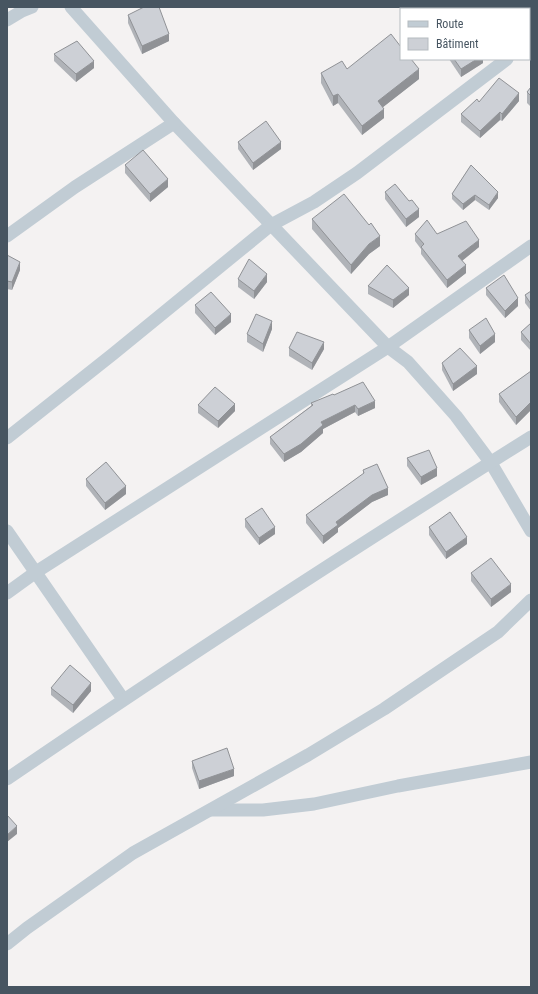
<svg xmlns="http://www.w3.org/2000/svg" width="538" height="994" viewBox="0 0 538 994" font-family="'Roboto Condensed',sans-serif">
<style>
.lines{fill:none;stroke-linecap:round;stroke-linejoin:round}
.minor{stroke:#c1ccd4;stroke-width:13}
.wall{fill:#b0b3b8}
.shaded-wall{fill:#909296}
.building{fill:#cdd0d6;stroke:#909296}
</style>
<rect width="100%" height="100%" fill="#f4f2f2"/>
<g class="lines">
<g class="minor">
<path d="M71,7L174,123L388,347L408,362L456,416L491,463L531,531"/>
<path d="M511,7L514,9"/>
<path d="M7,20L22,11L32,7"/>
<path d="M529,23L531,24"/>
<path d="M529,42L531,41"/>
<path d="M7,236L75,187L174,123"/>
<path d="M7,438L113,354L271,225L314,202L357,173L507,59"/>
<path d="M7,531L123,699"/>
<path d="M7,593L36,572L388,347L531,246"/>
<path d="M7,779C179,661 354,548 531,437"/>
<path d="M212,810H263L314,804L398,786L531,762"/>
<path d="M7,944L27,928L133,853L308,755L384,709L498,632L531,600"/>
</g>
</g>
<g class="wall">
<path d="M128,15L169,41L142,54L128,23Z"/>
<path d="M54,54L94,68L76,82L54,61Z"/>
<path d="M449,59H483V63L461,77Z"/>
<path d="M347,69L419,79L383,107L384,118L362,135L338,103L333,106L321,83V73Z"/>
<path d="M531,87V107L527,103V92Z"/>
<path d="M519,101L502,121L500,120L480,138L461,122V114L479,102Z"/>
<path d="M238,142L281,149L253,170L238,149Z"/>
<path d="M125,165L168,187L150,202L125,173Z"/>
<path d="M471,165L498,198L489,210L475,200L463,210L452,199V194Z"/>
<path d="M385,192L409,201L419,217L406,227L385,199Z"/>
<path d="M312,219L380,246L369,254L351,274L312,229Z"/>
<path d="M415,234H437L479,247L462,261L466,273L447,288L421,254V249L415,241Z"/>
<path d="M7,255L20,270L12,290L7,289Z"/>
<path d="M238,279L267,282L254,299L238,287Z"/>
<path d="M368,286L409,295L393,308L368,294Z"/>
<path d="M486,288L518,306L505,318L486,295Z"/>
<path d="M531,291V311L525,303V295Z"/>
<path d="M195,305L231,322L215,335L195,313Z"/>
<path d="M531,323V351L521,340V332Z"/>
<path d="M272,329L263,352L247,342V334Z"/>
<path d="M469,330L495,342L480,354L469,338Z"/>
<path d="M289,348L324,349L312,370L289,356Z"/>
<path d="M442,363L477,374L453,391L442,370Z"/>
<path d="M531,371V410L516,425L499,402V394Z"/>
<path d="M334,395L375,408L358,416L355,412L323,429V433L301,452L284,462L270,444V437L311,406V403Z"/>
<path d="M198,405L235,411L218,428L198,413Z"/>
<path d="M407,458L437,476L421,485L407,466Z"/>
<path d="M363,470L388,495L372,502L338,528V532L323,544L306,523V515L363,474Z"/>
<path d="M86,479L126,494L105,510L86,486Z"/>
<path d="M245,519L275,534L259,545L245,527Z"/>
<path d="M429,527L467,544L446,559L429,535Z"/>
<path d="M471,573L511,592L491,607L471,581Z"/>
<path d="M51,688L91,691L73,713L51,695Z"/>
<path d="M192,761L234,776L199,789L192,768Z"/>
</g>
<g class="shaded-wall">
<path d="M169,34V41L142,54V46Z"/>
<path d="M477,59H483V63L461,77V69Z"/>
<path d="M94,61V68L76,82V74Z"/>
<path d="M419,69V79L378,111V101Z"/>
<path d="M519,93V101L502,121V114Z"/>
<path d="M338,94V103L333,106V96Z"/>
<path d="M384,109V118L362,135V126Z"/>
<path d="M500,112V120L480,138V131Z"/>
<path d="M281,142V149L253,170V163Z"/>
<path d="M168,179V187L150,202V194Z"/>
<path d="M498,192V198L489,210V205Z"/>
<path d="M475,195V200L463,210V204Z"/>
<path d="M419,209V217L406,227V219Z"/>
<path d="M380,236V246L369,254L351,274V265L369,244Z"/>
<path d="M479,240V247L458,264V256Z"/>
<path d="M20,262V270L12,290V282Z"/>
<path d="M466,265V273L447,288V280Z"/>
<path d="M267,274V282L254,299V291Z"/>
<path d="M409,288V295L393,308V300Z"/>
<path d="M518,298V306L505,318V311Z"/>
<path d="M231,314V322L215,335V328Z"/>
<path d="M272,321V329L263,352V344Z"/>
<path d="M495,334V342L480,354V346Z"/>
<path d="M324,342V349L312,370V363Z"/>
<path d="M477,366V374L453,391V384Z"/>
<path d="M375,401V408L358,416V409Z"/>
<path d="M531,402V410L516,425V417Z"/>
<path d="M235,404V411L218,428V421Z"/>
<path d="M355,405V412L323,429V433L301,452L284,462V454L321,422Z"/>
<path d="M437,468V476L421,485V477Z"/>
<path d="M126,486V494L105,510V503Z"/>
<path d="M388,488V495L372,502L338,528V532L323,544V536L336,522L372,495Z"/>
<path d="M275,527V534L259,545V538Z"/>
<path d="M467,537V544L446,559V552Z"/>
<path d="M511,584V592L491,607V599Z"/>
<path d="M91,683V691L73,713V705Z"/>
<path d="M234,769V776L199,789V781Z"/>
<path d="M17,826V834L7,842V835Z"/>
</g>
<g class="building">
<path d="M144,7H159L169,34L142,46L128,15Z"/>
<path d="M391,34L401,47V59H411L419,69L378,101L384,109L362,126L338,94L333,96L321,73L342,61L347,69Z"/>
<path d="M77,41L94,61L76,74L54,54Z"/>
<path d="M454,59H477L461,69Z"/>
<path d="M499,78L519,93L502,114L500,112L480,131L461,114L477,99L479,102Z"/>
<path d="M531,87V96L527,92Z"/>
<path d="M266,121L281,142L253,163L238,142Z"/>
<path d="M143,150L168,179L150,194L125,165Z"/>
<path d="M471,165L498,192L489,205L475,195L463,204L452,194Z"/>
<path d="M395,184L409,201L412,200L419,209L406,219L385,192Z"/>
<path d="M344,194L369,225L371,223L380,236L369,244L351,265L312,219Z"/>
<path d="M427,220L437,234L466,221L479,240L458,256L466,265L447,280L421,247L424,244L415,234Z"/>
<path d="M7,255L20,262L12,282L7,281Z"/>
<path d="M249,259L267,274L254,291L238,279Z"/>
<path d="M387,265L409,288L393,300L368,286Z"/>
<path d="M504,275L518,298L505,311L486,288Z"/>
<path d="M531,291V304L525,295Z"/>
<path d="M211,292L231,314L215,328L195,305Z"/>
<path d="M256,314L272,321L263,344L247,334Z"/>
<path d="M486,318L495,334L480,346L469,330Z"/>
<path d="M531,323V344L521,332Z"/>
<path d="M297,332L324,342L312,363L289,348Z"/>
<path d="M460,348L477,366L453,384L442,363Z"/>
<path d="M531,371V402L516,417L499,394Z"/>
<path d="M363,382L375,401L358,409L355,405L321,422L323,425L301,444L284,454L270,437L313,405L311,403L333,394L334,395Z"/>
<path d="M215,387L235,404L218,421L198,405Z"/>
<path d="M429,450L437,468L421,477L407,458Z"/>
<path d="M106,462L126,486L105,503L86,479Z"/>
<path d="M377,464L388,488L372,495L336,522L338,525L323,536L306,515L364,473L363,470Z"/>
<path d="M262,508L275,527L259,538L245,519Z"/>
<path d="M450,512L467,537L446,552L429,527Z"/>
<path d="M491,558L511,584L491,599L471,573Z"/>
<path d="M70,665L91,683L73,705L51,688Z"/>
<path d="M227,748L234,769L199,781L192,761Z"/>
<path d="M7,815L17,826L7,835Z"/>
</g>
<rect width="538" height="994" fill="none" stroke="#475561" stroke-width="16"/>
<rect x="400" y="8" width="130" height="52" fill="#ffffff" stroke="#b5bbc0"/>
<rect x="408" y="21" width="20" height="6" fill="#c1ccd4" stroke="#b5bbc0"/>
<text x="436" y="28" font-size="12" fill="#475561">Route</text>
<rect x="408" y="38" width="20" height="12" fill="#cdd0d6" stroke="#b5bbc0"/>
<text x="436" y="48" font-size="12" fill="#475561">Bâtiment</text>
</svg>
